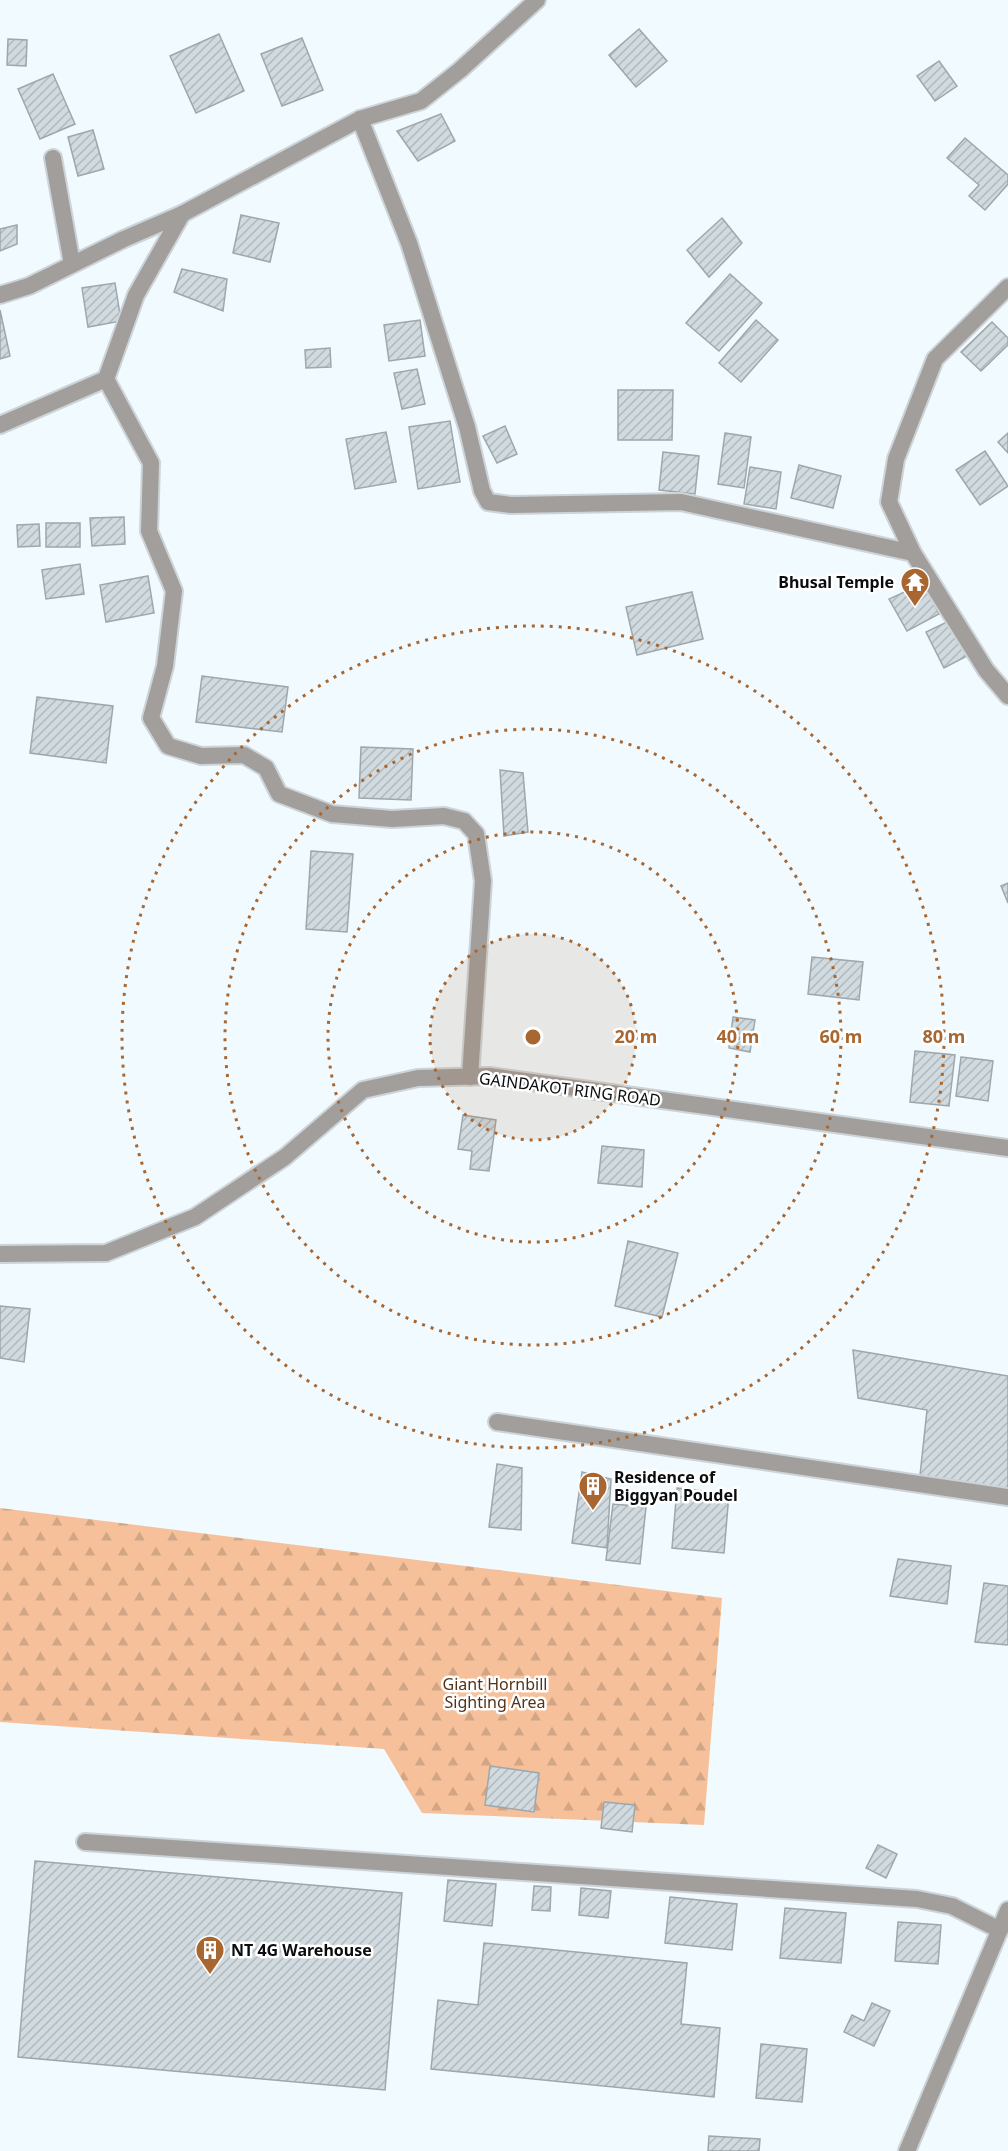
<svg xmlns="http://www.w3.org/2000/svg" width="1008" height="2151" viewBox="0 0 1008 2151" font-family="'Noto Sans',sans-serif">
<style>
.forest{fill:url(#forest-firs)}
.building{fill:url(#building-hatch);stroke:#9da7ac;stroke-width:1.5}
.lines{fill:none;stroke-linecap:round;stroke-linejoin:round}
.service-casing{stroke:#ccd4d8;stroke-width:20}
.minor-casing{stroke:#ccd4d8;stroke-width:20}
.service{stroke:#a29e9c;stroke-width:16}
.minor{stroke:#a29e9c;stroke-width:16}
.ring{fill:none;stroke:#a86731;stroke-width:3;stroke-dasharray:3 6}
.labels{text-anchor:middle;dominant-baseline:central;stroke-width:5;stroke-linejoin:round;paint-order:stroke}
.poi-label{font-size:16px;font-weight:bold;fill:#090d0e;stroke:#fff;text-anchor:start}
.street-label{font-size:16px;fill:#090d0e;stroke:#fff}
.park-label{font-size:16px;fill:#523218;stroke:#fff}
.centre{fill:#a86731;stroke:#fff;stroke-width:3}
.ring-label{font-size:18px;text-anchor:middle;font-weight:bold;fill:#a86731;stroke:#fff;stroke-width:5;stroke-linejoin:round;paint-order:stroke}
</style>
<defs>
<pattern id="forest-firs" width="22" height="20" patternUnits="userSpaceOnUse" patternTransform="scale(1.5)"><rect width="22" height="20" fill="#f6c19a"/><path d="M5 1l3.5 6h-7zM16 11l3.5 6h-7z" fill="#d2a584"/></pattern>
<pattern id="building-hatch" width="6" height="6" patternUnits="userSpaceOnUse" patternTransform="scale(1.5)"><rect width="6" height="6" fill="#d0dadf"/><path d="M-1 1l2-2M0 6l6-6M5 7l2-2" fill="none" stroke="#b1babe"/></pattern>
</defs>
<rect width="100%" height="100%" fill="#f1fafe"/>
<path class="forest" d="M0,1508L722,1598L704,1825L422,1813L384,1749L0,1722Z"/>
<g class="building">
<path d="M639,29L667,61L636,87L609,55Z"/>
<path d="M219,34L244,91L196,113L170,56Z"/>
<path d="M302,38L323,90L282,106L261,54Z"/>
<path d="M8,39L27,40L26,66L7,65Z"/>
<path d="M939,61L957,86L935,101L917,76Z"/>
<path d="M53,74L75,124L40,139L18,89Z"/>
<path d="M441,114L455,141L418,161L397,131Z"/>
<path d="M93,130L104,169L78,176L68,137Z"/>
<path d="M965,138L1008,175V184L985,210L969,196L979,185L947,158Z"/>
<path d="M241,215L279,223L270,262L233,253Z"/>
<path d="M722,218L742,243L709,277L687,250Z"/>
<path d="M17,225V244L0,251V229Z"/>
<path d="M182,269L227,279L223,311L174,292Z"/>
<path d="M730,274L762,303L719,351L686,323Z"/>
<path d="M115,283L121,321L88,327L82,288Z"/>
<path d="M0,310L10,356L0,359Z"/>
<path d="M420,320L425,356L389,361L384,325Z"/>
<path d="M756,320L778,340L741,382L719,363Z"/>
<path d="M992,322L1008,338V345L981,371L961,352Z"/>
<path d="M330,348L331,367L306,368L305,350Z"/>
<path d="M417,369L425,404L402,409L394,373Z"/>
<path d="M618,390H673L672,440H618Z"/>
<path d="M450,421L460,482L418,489L409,427Z"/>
<path d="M505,426L517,454L497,463L483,436Z"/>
<path d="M386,432L396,482L355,489L346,439Z"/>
<path d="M725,433L751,437L744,488L718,484Z"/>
<path d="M1008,433V453L998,442Z"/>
<path d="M985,451L1008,486L980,505L956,470Z"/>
<path d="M663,452L699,456L695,494L659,490Z"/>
<path d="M799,465L841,476L833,508L791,498Z"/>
<path d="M750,467L781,472L776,509L744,504Z"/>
<path d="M124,517L125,544L92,546L90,518Z"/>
<rect x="46" y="523" width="34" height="24"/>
<path d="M39,524L40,546L18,547L17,525Z"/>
<path d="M80,564L84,594L46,599L42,570Z"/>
<path d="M148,576L154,613L106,622L100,585Z"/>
<path d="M924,583L939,614L907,631L889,599Z"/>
<path d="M692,592L703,639L637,655L626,607Z"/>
<path d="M949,621L967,656L944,668L926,632Z"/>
<path d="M202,676L288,687L282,732L196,722Z"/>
<path d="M37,697L113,706L106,763L30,753Z"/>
<path d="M361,747L413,749L411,800L359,798Z"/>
<path d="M500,770L523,773L528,832L504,836Z"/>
<path d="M311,851L353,854L347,932L306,929Z"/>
<path d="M1008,883V903L1001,886Z"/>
<path d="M812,957L863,962L859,1000L808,994Z"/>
<path d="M733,1017L755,1020L750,1052L729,1048Z"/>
<path d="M915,1051L955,1055L949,1106L910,1102Z"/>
<path d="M961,1057L993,1061L988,1101L956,1096Z"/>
<path d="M463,1115L496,1120L489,1171L470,1169L472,1151L458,1149Z"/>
<path d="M602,1146L644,1150L642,1187L598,1183Z"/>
<path d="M628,1241L678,1253L662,1317L615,1306Z"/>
<path d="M0,1306L30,1309L24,1362L0,1358Z"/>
<path d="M853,1350L1008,1376V1489L920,1475L927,1410L858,1398Z"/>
<path d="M497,1464L522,1468L521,1530L489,1527Z"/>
<path d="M582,1472L611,1479L607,1548L572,1543Z"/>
<path d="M677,1488L729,1494L724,1553L672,1548Z"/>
<path d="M613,1504L646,1507L640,1564L606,1560Z"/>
<path d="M898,1559L951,1566L947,1604L890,1596Z"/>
<path d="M984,1583L1008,1586V1645L975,1642Z"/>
<path d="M490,1766L539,1773L534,1812L485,1805Z"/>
<path d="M604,1802L635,1805L632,1832L601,1828Z"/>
<path d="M878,1845L897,1854L886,1878L866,1868Z"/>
<path d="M35,1861L402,1893L385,2090L18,2057Z"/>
<path d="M448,1880L496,1884L492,1926L444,1921Z"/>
<path d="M534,1886L551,1887L550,1911L532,1910Z"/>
<path d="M581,1888L611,1891L608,1918L579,1915Z"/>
<path d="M670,1897L737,1904L732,1950L665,1943Z"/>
<path d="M785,1908L846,1913L841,1963L780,1958Z"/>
<path d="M898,1922L941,1925L938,1964L895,1961Z"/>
<path d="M484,1943L687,1963L681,2024L720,2028L714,2097L431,2069L438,2000L478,2005Z"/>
<path d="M872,2003L890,2011L874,2046L844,2032L852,2015L864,2021Z"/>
<path d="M761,2044L807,2049L802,2102L756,2098Z"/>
<path d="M709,2136L760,2139L759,2151H708Z"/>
</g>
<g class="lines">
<g class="service-casing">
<path id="service" d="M53,158L72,264"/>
</g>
<g class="minor-casing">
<g id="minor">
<path d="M360,119L409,243L467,427L482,491L488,502L511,505L681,502L913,553"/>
<path d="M1008,287L935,359L896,459L889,502L913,553L986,670L1008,696"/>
<path d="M0,295L29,286L124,239L182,214L360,119L421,101L460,70L537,0"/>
<path d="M106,379L151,463L149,531L174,591L165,666L151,718L168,746L201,756L244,755L266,768L279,794L332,814L392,819L444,816L464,821L476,834L483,881L470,1077"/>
<path d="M0,425L106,379L136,295L182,214"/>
<path d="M0,1254L106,1253L195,1217L285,1157L363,1090L418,1078L489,1076L1008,1148"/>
<path d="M497,1422L1008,1497"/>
<path d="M85,1842L917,1899L952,1906L1000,1930"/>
<path d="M907,2151L1008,1910"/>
</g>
</g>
<use href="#service" class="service"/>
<use href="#minor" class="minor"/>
</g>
<circle cx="533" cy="1037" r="103" fill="#a86731" fill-opacity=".12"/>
<g class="ring">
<circle cx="533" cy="1037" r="103"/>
<circle cx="533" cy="1037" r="205"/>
<circle cx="533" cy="1037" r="308"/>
<circle cx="533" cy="1037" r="411"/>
</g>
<defs>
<g id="temple-pin" transform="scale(1.5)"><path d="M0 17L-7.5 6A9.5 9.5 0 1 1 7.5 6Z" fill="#a86731" stroke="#fff"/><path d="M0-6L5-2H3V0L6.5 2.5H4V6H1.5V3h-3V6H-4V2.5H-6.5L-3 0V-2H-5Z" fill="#fff"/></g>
<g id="building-pin" transform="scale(1.5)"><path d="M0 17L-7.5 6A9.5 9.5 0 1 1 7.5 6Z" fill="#a86731" stroke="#fff"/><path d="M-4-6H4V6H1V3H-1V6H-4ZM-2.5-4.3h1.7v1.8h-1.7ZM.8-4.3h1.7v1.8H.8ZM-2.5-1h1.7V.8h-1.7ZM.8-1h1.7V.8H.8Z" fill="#fff"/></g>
</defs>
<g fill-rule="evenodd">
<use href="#temple-pin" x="915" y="582"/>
<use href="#building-pin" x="593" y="1486"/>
<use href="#building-pin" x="210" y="1950"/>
</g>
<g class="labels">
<g class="poi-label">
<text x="894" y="582" text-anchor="end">Bhusal Temple</text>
<text x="614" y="1477">Residence of<tspan x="614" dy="18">Biggyan Poudel</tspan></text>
<text x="231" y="1950">NT 4G Warehouse</text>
</g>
<g class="street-label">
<text transform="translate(570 1089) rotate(7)">GAINDAKOT RING ROAD</text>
</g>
<g class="park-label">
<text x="495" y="1684">Giant Hornbill<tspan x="495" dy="18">Sighting Area</tspan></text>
</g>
</g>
<circle cx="533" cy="1037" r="9" class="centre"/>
<g class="ring-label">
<text x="636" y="1043">20 m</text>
<text x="738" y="1043">40 m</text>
<text x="841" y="1043">60 m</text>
<text x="944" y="1043">80 m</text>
</g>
</svg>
